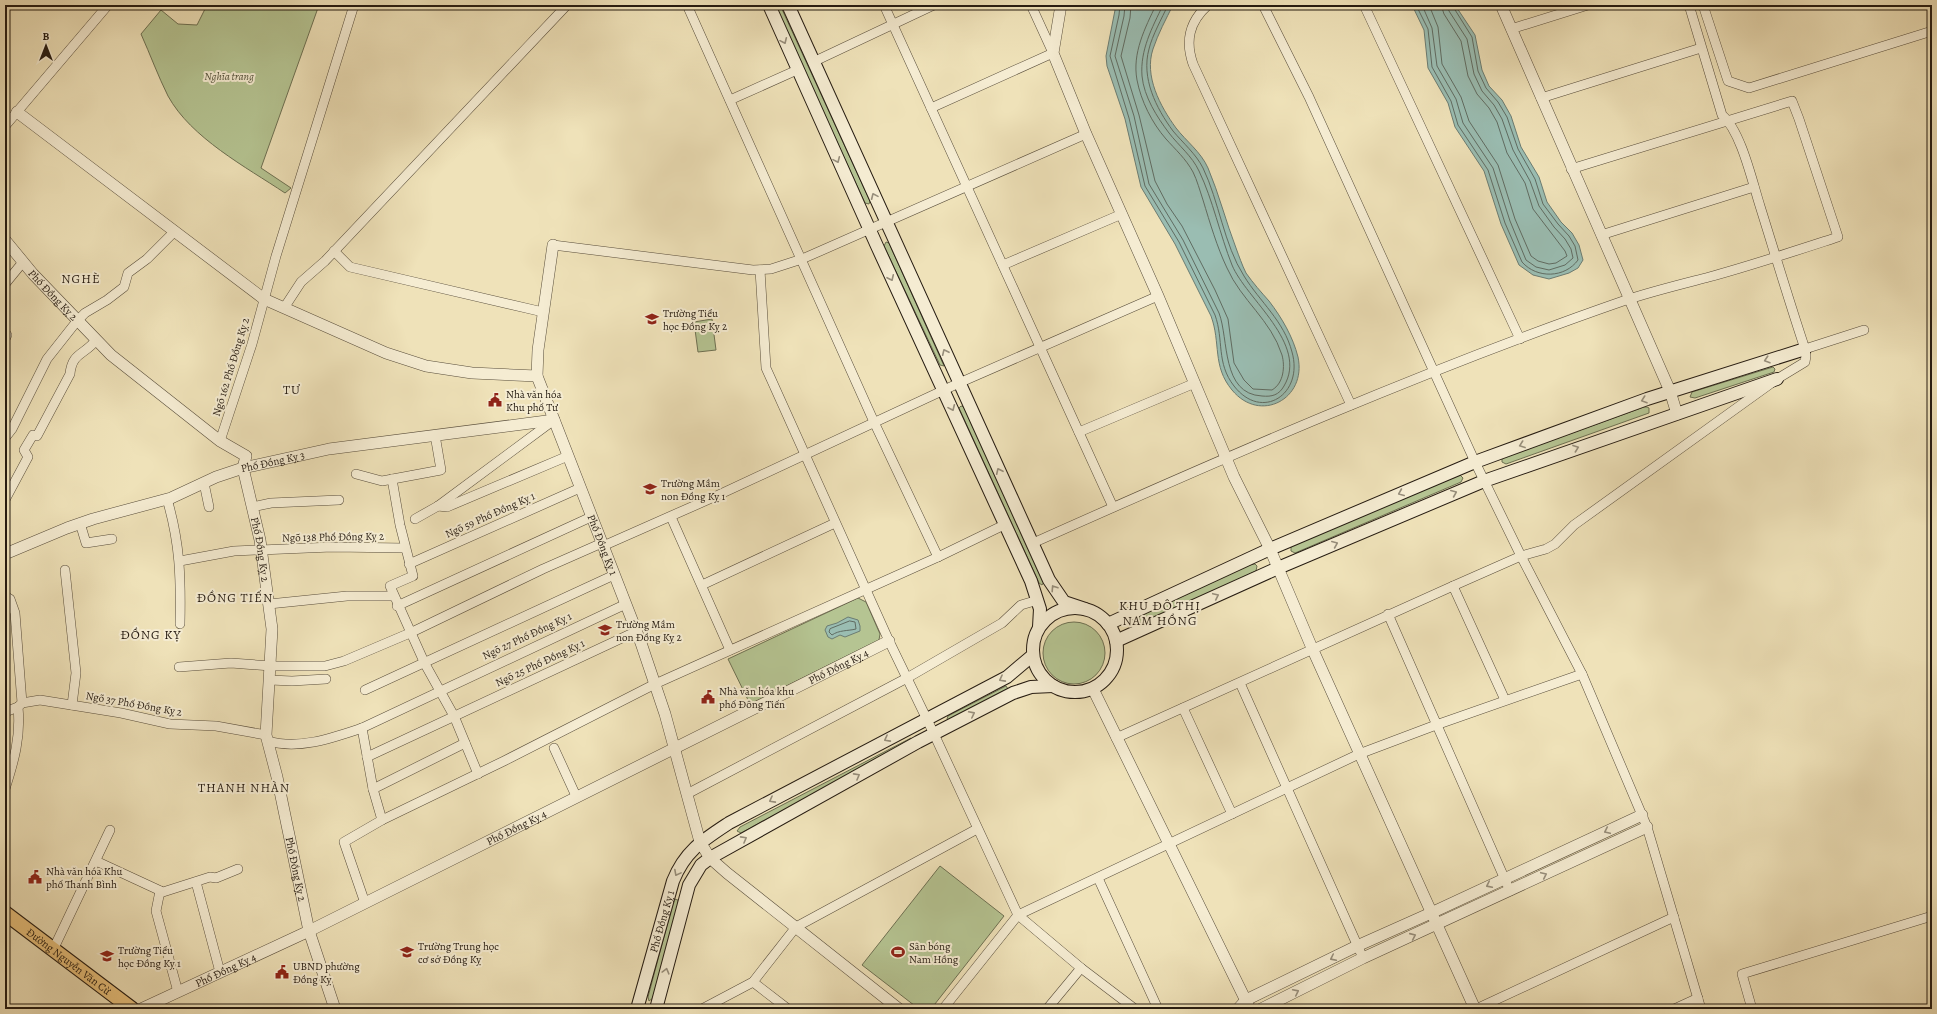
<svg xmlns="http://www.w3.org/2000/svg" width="1937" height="1014" viewBox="0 0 1937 1014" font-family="Alegreya,serif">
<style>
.green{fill:#b5c492;stroke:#6d7052}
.water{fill:#9abdb2;stroke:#6b7c72}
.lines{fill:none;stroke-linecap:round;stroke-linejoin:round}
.shore{stroke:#606c62;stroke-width:1}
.minor-casing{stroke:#584d3b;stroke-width:10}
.tertiary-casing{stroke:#584d3b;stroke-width:12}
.secondary-casing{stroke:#251b11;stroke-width:14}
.primary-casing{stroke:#251b11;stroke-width:16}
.minor{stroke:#f5ecd2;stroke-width:9}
.tertiary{stroke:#f5ecd2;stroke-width:11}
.secondary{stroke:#f5ecd2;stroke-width:12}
.primary{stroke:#e8c17c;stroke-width:14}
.oneway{stroke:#978e7b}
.labels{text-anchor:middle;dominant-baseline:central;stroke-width:4;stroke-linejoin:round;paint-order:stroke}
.park-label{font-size:11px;font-style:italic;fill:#504e38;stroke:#f5ecd2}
.street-label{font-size:11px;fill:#251b11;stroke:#f5ecd2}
.poi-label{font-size:11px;fill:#251b11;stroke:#f5ecd2;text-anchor:start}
.quarter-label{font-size:13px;letter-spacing:1px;fill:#251b11;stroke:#f5ecd2}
</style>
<rect width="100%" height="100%" fill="#efe2b9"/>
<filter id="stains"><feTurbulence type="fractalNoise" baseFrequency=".005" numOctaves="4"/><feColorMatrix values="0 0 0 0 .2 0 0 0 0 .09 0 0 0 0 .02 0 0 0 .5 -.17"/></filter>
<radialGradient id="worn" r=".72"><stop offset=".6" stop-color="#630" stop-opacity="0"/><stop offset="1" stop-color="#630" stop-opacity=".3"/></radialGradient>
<g class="green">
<path d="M207,5H319L261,168L291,188L285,193C246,167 191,138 168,96C158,76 150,54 141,34L161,10L178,24L197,25Z"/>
<path d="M774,5H780L870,201L869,204L865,203Z"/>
<path d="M886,242L889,243L944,366L940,365L884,246Z"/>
<path d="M712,319L716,350L698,352L694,322Z"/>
<path d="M1773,367L1775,369L1774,372L1695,398L1690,397L1692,392Z"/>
<path d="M961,406L964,407L1044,582L1042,585L1039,583L959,408Z"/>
<path d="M1644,407H1647L1649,408V413L1506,464L1502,462V458Z"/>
<path d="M1460,475L1463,478L1461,482L1295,553L1291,551V545Z"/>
<path d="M1255,564L1257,566L1256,571L1145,623L1139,622L1140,616L1249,565Z"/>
<path d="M858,598L866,602L880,634L879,640L750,704L728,659Z"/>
<circle cx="1074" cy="653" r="31"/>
<path d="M1006,686L1008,689L948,720L947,719L948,716Z"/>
<path d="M911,738L913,741L741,833L737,831L740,827Z"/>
<path d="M940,866L1004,916L931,1009H919L862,965Z"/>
<path d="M674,899L678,900V905L653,998L649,1001L648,997Z"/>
</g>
<g class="water">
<path d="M1116,5H1173C1166,19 1158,34 1153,49C1144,76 1160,106 1176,128C1186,141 1201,152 1208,168C1219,194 1226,222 1236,248C1239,256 1242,265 1246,273C1253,283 1261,292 1269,301C1282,318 1293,337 1298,357C1307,399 1260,424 1232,390C1212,366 1221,343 1211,316L1175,244L1141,187L1125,119L1107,66L1106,56Z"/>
<path d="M1412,5H1455L1475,35L1482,70L1489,86L1502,100L1511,116L1521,147L1539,177L1547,202L1561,222L1572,233L1579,245L1583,260L1578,268L1569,273L1549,279L1533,275L1519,265L1501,224L1484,171L1455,127L1448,103L1428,68L1424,30Z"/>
<path d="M848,617L858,620L860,626V631L845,637L840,635L832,639L828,637L825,630L827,626L837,623Z"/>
</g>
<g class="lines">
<g class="shore">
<path d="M1120,5L1119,15L1110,56L1129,118L1145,186L1179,242L1215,315C1224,340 1216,363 1234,386C1262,422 1304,394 1292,352C1284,321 1260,302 1244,276C1224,245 1219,201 1203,168C1196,154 1183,143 1173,131C1156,108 1141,78 1149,49C1152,36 1162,18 1168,5"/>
<path d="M1125,5L1124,16L1115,56L1134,116L1149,184L1183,240L1219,313C1229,339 1221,394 1262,396C1272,397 1279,395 1284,386C1309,344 1246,299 1232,265C1220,235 1213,200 1199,171C1192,156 1179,146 1169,133C1157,117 1144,97 1142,76C1140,50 1152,28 1163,5"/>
<path d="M1131,5L1130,18L1121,56L1139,115L1155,181L1167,204L1182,226L1215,290L1228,319L1234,363L1244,380L1253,389L1272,390C1284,383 1285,366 1282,355C1271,320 1241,300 1227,268C1217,247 1210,223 1203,200C1200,191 1197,180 1193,172C1186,159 1175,149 1166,139C1152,123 1141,101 1137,80C1132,53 1145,28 1156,5"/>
<path d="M1416,5L1428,29L1432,67L1451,101L1458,125L1488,170L1505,223L1522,262C1537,279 1565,278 1578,260L1575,246L1569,236L1558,224L1543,204L1535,179L1518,149L1507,117L1498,102L1486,88L1478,71L1472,37L1452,5"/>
<path d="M1422,5L1432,28L1437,66L1456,99L1463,123L1493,168L1510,221L1526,260L1536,267L1549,270L1565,265L1573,258L1571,249L1565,239L1554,227L1539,206L1530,181L1513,150L1502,119L1494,105L1482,91L1474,74L1467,39L1449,11L1447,5"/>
<path d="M1429,5L1438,27L1442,64L1461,97L1469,121L1498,165L1515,219L1531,256L1538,261L1549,264L1556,263L1567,256L1565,251L1533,209L1525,183L1507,153L1497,122L1489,108L1477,94L1468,76L1461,41L1444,14L1441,5"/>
<path d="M850,621L855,622L856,629C848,631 839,630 832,635L829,632L830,629Z"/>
</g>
<g class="minor-casing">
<g id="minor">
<path d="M687,5L874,422L938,557"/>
<path d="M884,5L1113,507"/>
<path d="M1208,5C1189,22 1185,41 1193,64L1351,405"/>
<path d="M1263,5L1309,97L1475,462L1521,556L1582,674L1647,827L1701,1009"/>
<path d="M1364,5L1520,339"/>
<path d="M1703,5L1728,81L1749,88L1932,31"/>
<path d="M1511,29L1588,5"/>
<path d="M813,62L934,5"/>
<path d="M1541,98L1701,48"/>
<path d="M730,100L797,70"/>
<path d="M931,108L1053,53L1031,5"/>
<path d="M5,126L108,5"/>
<path d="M1601,235L1754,187"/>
<path d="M553,245L753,270L771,269L802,259L1086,134"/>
<path d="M334,251L350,267L543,312"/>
<path d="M1003,265L1122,214"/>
<path d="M760,270L766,368L771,379L889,641L934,734L1018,915L1081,968L1135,1009"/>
<path d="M5,284L23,262"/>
<path d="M284,308L301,282L325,261L567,5"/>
<path d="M5,334L7,335L5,339"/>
<path d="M1805,349L1864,330"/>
<path d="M1079,432L1195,383"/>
<path d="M5,438L12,429L47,359L77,321L85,313L107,300L124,287L128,273L147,259L174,232"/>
<path d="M220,441L252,344L276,256L354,5"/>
<path d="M356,474L382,481L441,470L435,435"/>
<path d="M392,479L400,525L413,576L390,586L425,664L454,716L478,774"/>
<path d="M204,483L209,507"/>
<path d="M167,499C180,543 181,578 180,624"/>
<path d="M5,500L28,457L24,450L33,435L37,436L70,374C72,352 85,355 96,340"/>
<path d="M438,506L447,507L568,456"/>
<path d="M252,507L271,503L339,500"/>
<path d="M671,517L730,650"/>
<path d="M415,519L438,506L554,420"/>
<path d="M80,523L86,543L112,539"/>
<path d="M1033,543C1228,456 1424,370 1626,300C1653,291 1682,284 1709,277C1753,265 1795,251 1838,237L1799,119L1792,101L1571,169"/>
<path d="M603,546L714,497L959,383L1158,296"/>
<path d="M180,561L234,551L332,547L405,548"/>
<path d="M409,564L580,488"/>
<path d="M65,570L76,673L72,705"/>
<path d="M702,585L835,523"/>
<path d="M1453,586L1505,700"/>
<path d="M5,596L10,599L15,613L22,703L18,707C21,737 14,761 5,789"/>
<path d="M269,604L347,596H393"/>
<path d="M397,606L591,517"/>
<path d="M1388,614L1510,891"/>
<path d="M179,667L231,663L271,666H325L344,661L410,633L543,569L602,543"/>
<path d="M270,680L292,681L326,679"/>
<path d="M1240,683L1363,958"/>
<path d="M365,690L614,575"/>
<path d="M22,703L40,700L121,713L170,724L216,726L266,735"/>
<path d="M1183,708L1232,814"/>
<path d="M5,712L18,707"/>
<path d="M362,728L373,789L382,820"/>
<path d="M1116,738L1453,586L1521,556L1546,549L1555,544L1574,525L1777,379L1805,362L1806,356L1805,349C1789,301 1775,254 1760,206C1752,181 1741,131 1722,115L1689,5"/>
<path d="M268,741C299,750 332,738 362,728L626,604"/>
<path d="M554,748L576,796"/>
<path d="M367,757L637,631"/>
<path d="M373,789L465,743"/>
<path d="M687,794L907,678L1002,623L1021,605L1038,600"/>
<path d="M96,861L163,892L210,877L216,878L238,869"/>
<path d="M1098,878L1158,1009"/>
<path d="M196,882L220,972"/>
<path d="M160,891L156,911L178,992"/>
<path d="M365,903L344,842L382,820L504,761L655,684L938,557L1004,525"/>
<path d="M53,950L110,830"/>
<path d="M753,982L788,1009"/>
<path d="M702,1009L753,982L796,927L977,829"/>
<path d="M943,1009L1018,915L1359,754L1436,725L1582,674"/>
<path d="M1047,1009L1081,968"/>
<path d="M1476,1009L1674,917"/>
<path d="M1674,1009L1698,998"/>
<path d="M1752,1009L1742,974L1932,916"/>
</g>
</g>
<g class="tertiary-casing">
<g id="tertiary">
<path d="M1061,5L1053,53L1086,134L1158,296L1234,477L1270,549L1312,648L1475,1009"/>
<path d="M1501,5L1670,391L1677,414"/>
<path d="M17,112L264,299L386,353L426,366L472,373L537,376"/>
<path id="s1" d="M5,240L33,274L111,355L220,441L246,456L243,468L260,540L272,629L266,735L277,777L309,931L335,1009"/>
<path id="s2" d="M553,245L538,350L537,376L641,643L665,714L700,842L710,858L727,873L899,1009"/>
<path id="s3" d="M5,554L67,528L93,519L171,498L216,477L243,468L329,449L554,420"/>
<path d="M1093,689L1250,1009"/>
<path id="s4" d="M141,1009L309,931L889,641"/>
<path d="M1238,1009L1246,1000L1357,946L1431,913L1642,815"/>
<path d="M1261,1009L1363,958L1647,827"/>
</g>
</g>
<g class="secondary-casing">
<g id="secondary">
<path d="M769,5L877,246L1031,581L1040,609L1039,627"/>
<path d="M788,5L1049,580L1064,602L1085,609"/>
<circle cx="1075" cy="650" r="42"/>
<path d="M1108,624L1270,549L1475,462L1647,399L1805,349"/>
<path d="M1116,641L1278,568L1484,481L1777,379"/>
<path id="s5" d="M637,1009L673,881C685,851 703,840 729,823L1007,677L1033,655"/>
<path d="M656,1009L689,885L701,865L710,858L918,742L1013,693L1031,687L1053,686"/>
</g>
</g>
<g class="primary-casing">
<g id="primary">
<path id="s6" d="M5,913L132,1009"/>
</g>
</g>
<use href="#minor" class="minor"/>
<use href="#tertiary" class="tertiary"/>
<use href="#secondary" class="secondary"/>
<use href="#primary" class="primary"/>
</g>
<defs><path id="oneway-chevron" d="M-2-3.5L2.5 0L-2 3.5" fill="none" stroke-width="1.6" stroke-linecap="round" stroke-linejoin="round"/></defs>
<g class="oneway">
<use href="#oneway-chevron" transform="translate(784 41) rotate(66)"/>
<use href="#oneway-chevron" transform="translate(837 160) rotate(66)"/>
<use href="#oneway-chevron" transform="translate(874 196) rotate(-114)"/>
<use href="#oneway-chevron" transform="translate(891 278) rotate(65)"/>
<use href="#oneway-chevron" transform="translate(945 352) rotate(-115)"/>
<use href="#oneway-chevron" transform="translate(1767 360) rotate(162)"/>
<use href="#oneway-chevron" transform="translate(1644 400) rotate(161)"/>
<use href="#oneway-chevron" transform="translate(952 408) rotate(66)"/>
<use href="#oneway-chevron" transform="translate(1522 445) rotate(160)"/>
<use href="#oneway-chevron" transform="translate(1576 448) rotate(-20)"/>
<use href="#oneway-chevron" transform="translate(999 471) rotate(-115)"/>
<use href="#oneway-chevron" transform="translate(1401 493) rotate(157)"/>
<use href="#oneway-chevron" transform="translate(1454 493) rotate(-23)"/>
<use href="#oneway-chevron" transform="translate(1335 544) rotate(-23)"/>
<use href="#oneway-chevron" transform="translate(1054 588) rotate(-123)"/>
<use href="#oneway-chevron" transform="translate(1216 596) rotate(-25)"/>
<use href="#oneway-chevron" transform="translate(1002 679) rotate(152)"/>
<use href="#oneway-chevron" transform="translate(972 714) rotate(-27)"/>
<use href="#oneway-chevron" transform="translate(887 739) rotate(152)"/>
<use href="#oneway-chevron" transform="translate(857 776) rotate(-29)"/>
<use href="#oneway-chevron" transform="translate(772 800) rotate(152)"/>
<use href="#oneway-chevron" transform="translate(1607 831) rotate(155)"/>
<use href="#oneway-chevron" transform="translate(744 839) rotate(-29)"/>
<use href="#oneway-chevron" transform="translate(677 873) rotate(118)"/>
<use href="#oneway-chevron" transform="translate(1544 875) rotate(-25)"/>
<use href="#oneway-chevron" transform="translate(1489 885) rotate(154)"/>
<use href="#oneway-chevron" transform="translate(1413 936) rotate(-24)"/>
<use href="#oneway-chevron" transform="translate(1333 958) rotate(154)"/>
<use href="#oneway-chevron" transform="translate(666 971) rotate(-75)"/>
<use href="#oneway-chevron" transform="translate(1296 992) rotate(-26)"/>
</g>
<defs>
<g id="school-bare" transform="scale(1.08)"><path d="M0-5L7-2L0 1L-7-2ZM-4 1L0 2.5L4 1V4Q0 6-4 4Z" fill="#8f2418" stroke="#f5ecd2" stroke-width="2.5" paint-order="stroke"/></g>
<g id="civic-bare" transform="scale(1.08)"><path d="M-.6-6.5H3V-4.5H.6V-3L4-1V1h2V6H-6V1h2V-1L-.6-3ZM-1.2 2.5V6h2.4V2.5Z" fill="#8f2418" stroke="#f5ecd2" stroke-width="2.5" paint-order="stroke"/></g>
<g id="stadium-bare" transform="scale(1.08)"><path d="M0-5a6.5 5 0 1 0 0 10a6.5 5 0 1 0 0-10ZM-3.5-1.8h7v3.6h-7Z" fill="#8f2418" stroke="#f5ecd2" stroke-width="2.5" paint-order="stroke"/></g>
</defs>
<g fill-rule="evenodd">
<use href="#school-bare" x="652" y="319"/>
<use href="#civic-bare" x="495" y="400"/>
<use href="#school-bare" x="650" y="489"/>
<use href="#school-bare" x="605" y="630"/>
<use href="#civic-bare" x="708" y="697"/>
<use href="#civic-bare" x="35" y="877"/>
<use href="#school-bare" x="407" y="952"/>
<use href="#stadium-bare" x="898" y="952"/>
<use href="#school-bare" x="107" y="956"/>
<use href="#civic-bare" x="282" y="972"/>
</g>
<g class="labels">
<g class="park-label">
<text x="229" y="76">Nghĩa trang</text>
</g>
<g class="street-label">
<text stroke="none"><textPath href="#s1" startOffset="73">Phố Đồng Kỵ 2</textPath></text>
<text transform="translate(231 367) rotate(-73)">Ngõ 162 Phố Đồng Kỵ 2</text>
<text stroke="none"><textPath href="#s3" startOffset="284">Phố Đồng Kỵ 3</textPath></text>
<text transform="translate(490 515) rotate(-24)">Ngõ 59 Phố Đồng Kỵ 1</text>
<text transform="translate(333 537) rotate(-1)">Ngõ 138 Phố Đồng Kỵ 2</text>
<text stroke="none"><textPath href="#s2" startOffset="313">Phố Đồng Kỵ 1</textPath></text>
<text stroke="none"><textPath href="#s1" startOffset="421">Phố Đồng Kỵ 2</textPath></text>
<text transform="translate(527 636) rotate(-25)">Ngõ 27 Phố Đồng Kỵ 1</text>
<text transform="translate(540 663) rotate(-25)">Ngõ 25 Phố Đồng Kỵ 1</text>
<text stroke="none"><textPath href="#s4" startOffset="777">Phố Đồng Kỵ 4</textPath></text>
<text transform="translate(134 704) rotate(10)">Ngõ 37 Phố Đồng Kỵ 2</text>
<text stroke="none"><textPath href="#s4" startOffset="417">Phố Đồng Kỵ 4</textPath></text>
<text stroke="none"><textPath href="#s1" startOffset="745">Phố Đồng Kỵ 2</textPath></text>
<text stroke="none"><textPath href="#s5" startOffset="91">Phố Đồng Kỵ 1</textPath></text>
<text stroke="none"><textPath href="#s6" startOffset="80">Đường Nguyễn Văn Cừ</textPath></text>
<text stroke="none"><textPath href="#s4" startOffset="93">Phố Đồng Kỵ 4</textPath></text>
</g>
<g class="poi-label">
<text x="663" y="313">Trường Tiểu<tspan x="663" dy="13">học Đồng Kỵ 2</tspan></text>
<text x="506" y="394">Nhà văn hóa<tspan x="506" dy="13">Khu phố Tư</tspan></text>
<text x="661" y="483">Trường Mầm<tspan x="661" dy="13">non Đồng Kỵ 1</tspan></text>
<text x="616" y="624">Trường Mầm<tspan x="616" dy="13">non Đồng Kỵ 2</tspan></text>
<text x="719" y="691">Nhà văn hóa khu<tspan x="719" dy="13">phố Đông Tiến</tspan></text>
<text x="46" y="871">Nhà văn hóa Khu<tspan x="46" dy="13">phố Thanh Bình</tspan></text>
<text x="418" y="946">Trường Trung học<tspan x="418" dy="13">cơ sở Đồng Kỵ</tspan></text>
<text x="909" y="946">Sân bóng<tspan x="909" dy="13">Nam Hồng</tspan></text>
<text x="118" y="950">Trường Tiểu<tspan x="118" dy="13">học Đồng Kỵ 1</tspan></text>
<text x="293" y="966">UBND phường<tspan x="293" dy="13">Đồng Kỵ</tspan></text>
</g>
<g class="quarter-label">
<text x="81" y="278">NGHÈ</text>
<text x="292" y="389">TƯ</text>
<text x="235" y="597">ĐỒNG TIẾN</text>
<text x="1160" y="605">KHU ĐÔ THỊ<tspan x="1160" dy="15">NAM HỒNG</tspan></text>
<text x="151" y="634">ĐỒNG KỴ</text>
<text x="244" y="787">THANH NHÀN</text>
</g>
</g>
<rect width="1937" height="1014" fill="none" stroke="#efe2b9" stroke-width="20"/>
<rect x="6" y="6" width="1925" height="1002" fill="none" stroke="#251b11" stroke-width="2"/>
<rect x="10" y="10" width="1917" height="994" fill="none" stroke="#251b11"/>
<g transform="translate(46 46)" stroke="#f5ecd2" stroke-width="3" paint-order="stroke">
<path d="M0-3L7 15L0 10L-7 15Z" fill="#251b11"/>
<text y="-6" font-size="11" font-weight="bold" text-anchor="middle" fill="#251b11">B</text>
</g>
<rect width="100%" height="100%" filter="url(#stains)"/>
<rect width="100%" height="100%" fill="url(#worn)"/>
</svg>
